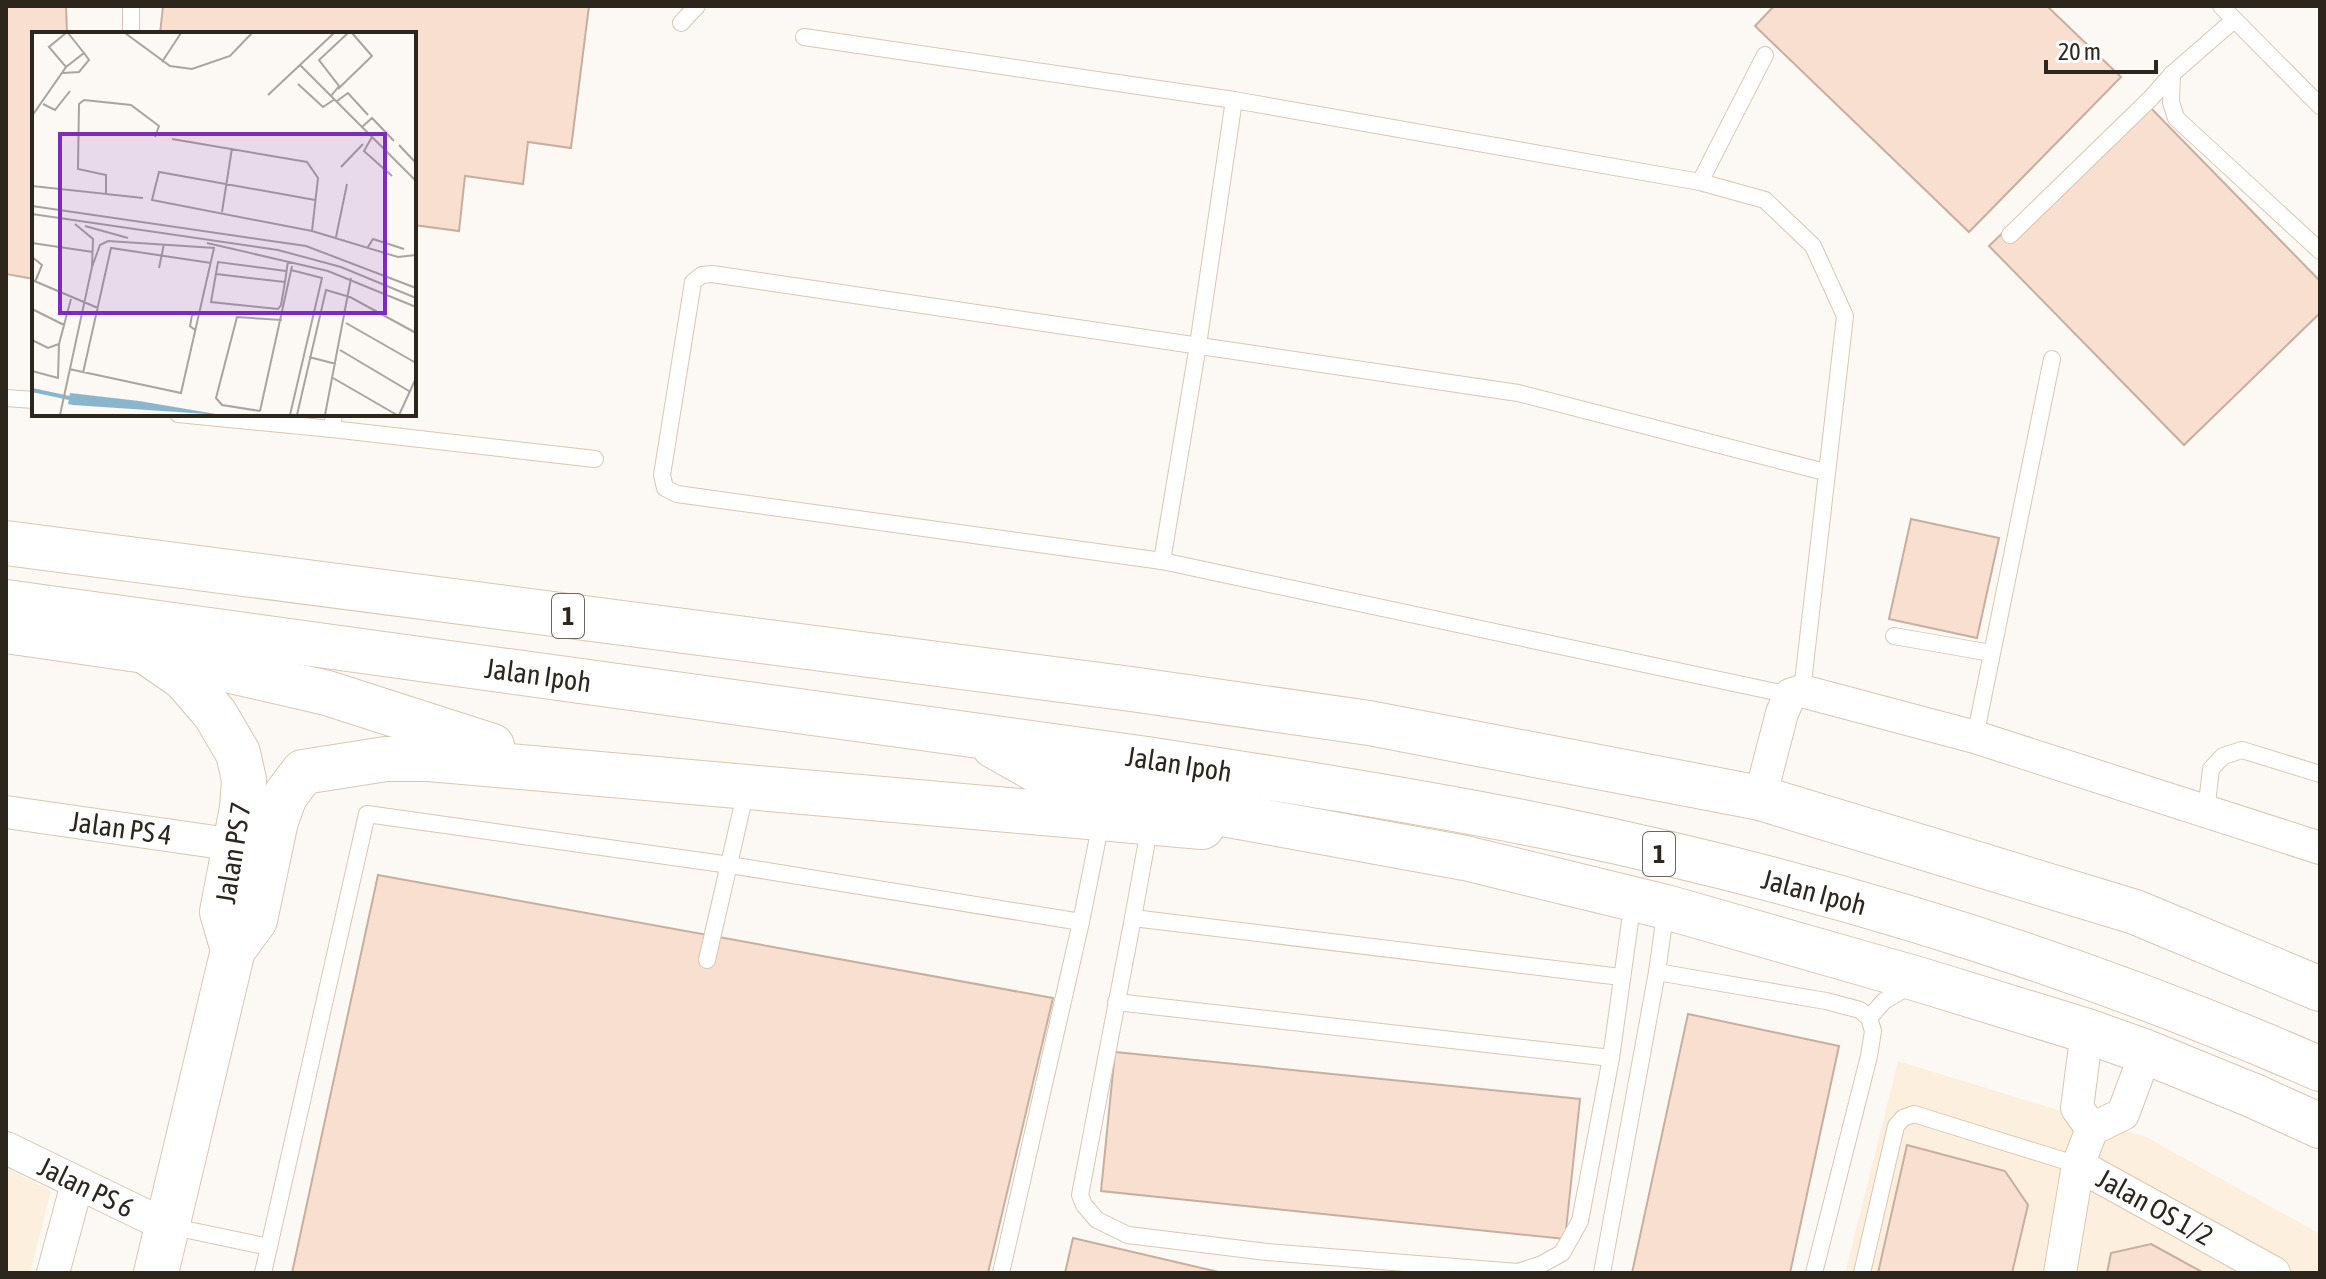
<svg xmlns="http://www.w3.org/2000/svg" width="2326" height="1279" viewBox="0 0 2326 1279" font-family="'Asap Condensed',sans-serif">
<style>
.built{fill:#fdefde}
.building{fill:#f8dfcf;stroke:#c7afa0;stroke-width:2}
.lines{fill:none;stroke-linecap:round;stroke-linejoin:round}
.lane-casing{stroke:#d9c7b1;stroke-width:18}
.street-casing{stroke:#d9c7b1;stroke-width:34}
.secondary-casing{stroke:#d9c7b1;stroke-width:46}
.highway-casing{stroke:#d9c7b1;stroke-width:46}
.lane{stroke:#fff;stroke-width:16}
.street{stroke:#fff;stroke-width:32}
.secondary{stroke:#fff;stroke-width:44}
.highway{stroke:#fff;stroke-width:44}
.labels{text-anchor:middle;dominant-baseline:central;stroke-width:7;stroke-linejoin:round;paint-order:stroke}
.shield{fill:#fff;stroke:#6b6761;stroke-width:2}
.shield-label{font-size:26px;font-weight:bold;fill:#2c261d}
.street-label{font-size:28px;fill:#2c261d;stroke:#fff}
.inset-river{fill:none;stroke:#89b6cc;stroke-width:4}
.inset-road{fill:none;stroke:#a9a49e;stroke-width:2}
.view{fill:#7b2cbf;fill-opacity:0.15;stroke:#7b2cbf;stroke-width:4}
.inset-edge{fill:none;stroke:#2c261d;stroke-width:4}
</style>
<rect width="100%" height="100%" fill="#fcf8f4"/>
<g class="built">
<path d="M1898,1061L2146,1137L2320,1234V1273H1845Z"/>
<path d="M6,1168L51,1191L30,1273H6Z"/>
</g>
<g class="building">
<path d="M6,6H66L67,34H34V279L6,274Z"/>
<path d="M163,6H589L571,148L528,142L523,184L465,176L459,231L414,225V34H160Z"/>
<path d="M1774,6H2047L2121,77L1969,232L1755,26Z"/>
<path d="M2142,99L2320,281V313L2184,445L1989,246Z"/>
<path d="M1911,519L1999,538L1977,638L1889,619Z"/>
<path d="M378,875L1053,998L988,1273H292Z"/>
<path d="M1688,1014L1839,1046L1790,1273H1632Z"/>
<path d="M1115,1052L1580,1099L1565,1239L1101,1191Z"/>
<path d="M1907,1145L2005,1171L2028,1205L2012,1273H1878Z"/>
<path d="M1073,1238L1223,1273H1065Z"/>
<path d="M2151,1244L2204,1273H2107L2111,1253Z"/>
</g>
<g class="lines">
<g class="lane-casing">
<g id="lane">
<path d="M2221,6L2320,106"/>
<path d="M2234,20L2172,74L2171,102L2176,118L2320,251"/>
<path d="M681,23L697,6"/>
<path d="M131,34V6"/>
<path d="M804,37L1234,100L1700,182L1765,200L1813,246L1845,316L1802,691"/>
<path d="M1700,182L1765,55"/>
<path d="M2010,235L2151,98L2172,74"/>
<path d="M6,398L34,400"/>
<path d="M178,414L332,429L334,414"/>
<path d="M332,429L595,459"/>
<path d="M1162,561L1198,345L1234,100"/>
<path d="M1894,636L1991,653"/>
<path d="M1790,695L1162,561L677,494L665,488L662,475L693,282L702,275L712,274L1518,393L1825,472"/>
<path d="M1975,737L2052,359"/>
<path d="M2206,811L2211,769L2223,756L2242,750L2320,774"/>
<path d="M1133,918L1150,824"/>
<path d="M707,960L746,790"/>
<path d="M1657,972L1826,1001L1860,1010L1869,1018L1873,1031L1869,1056L1814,1273"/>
<path d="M1621,977L1133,918L1080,1195L1084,1205L1097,1220L1128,1235L1267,1252L1518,1272L1542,1264L1562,1253L1580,1221L1611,1058L1633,900"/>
<path d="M1116,1002L1611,1058"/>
<path d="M1869,1018L1884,1001L1913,984"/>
<path d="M169,1226L269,1247"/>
<path d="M263,1273L367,814L730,865L1081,922"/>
<path d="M1001,1273L1081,922L1101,822"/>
<path d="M1602,1273L1657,972L1666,908"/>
<path d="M1862,1273L1896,1126L1903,1118L1914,1114L2078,1165"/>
</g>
</g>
<g class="street-casing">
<g id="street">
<path d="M1760,798L1782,713L1790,695L1802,691L1975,737L2320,848"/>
<path d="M6,812L236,845"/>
<path d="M2087,1031L2077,1108L2092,1129"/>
<path d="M6,1148L167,1226"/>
<path d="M2078,1165L2274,1273"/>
<path d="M53,1273L77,1184"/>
<path d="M2060,1273L2078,1165L2092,1129L2123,1114L2146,1052"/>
</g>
</g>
<g class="secondary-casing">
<g id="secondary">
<path d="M6,631L145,651L184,678L215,714L238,753L244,780L242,808L222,912L233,950L156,1273"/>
<path d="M157,654L327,693L492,746"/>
<path d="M233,950L255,920L276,821L285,796L303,772L386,759H429L1202,827"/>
</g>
</g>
<g class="highway-casing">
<g id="highway">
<path d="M6,543L1131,689L1369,723L1760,798L2135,912L2320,989"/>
<path d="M6,602L1147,759C1284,780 1421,801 1557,829C1818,883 2076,962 2320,1069"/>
<path d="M994,746L1063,785L1465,858L1666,907L1921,980L2087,1031L2146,1052L2254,1096L2320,1126"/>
</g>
</g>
<use href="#lane" class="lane"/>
<use href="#street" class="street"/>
<use href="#secondary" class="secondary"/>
<use href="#highway" class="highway"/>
</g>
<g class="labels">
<g class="shield">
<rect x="552" y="594" width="32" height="44" rx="6"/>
<rect x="1643" y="832" width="32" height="44" rx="6"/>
</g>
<g class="shield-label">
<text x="568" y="616">1</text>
<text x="1659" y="854">1</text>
</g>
<g class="street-label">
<text transform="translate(538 675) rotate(8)">Jalan Ipoh</text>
<text transform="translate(1179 764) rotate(9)">Jalan Ipoh</text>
<text transform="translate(121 828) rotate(8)">Jalan PS 4</text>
<text transform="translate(233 853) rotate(-81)">Jalan PS 7</text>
<text transform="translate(1814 892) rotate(15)">Jalan Ipoh</text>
<text transform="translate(86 1187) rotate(26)">Jalan PS 6</text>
<text transform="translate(2155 1207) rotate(29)">Jalan OS 1/2</text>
</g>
</g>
<g transform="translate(32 32)">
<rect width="384" height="384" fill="#fcf8f4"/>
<path d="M38,361L107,369L190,383L41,373L36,372Z" fill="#89b6cc"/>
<path class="inset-river" d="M0,358L47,368"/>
<path class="inset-road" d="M36,1L52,21M93,1L138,34L160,37L198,24L220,1M130,30L149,1M268,33L384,149M31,41L47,40L57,28L52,21L34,35M266,52L291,75L303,67M306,57L340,24L320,1M236,63L302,1M299,64L307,54L287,28L316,1M305,69L316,61L336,83M11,72L23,78L38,59M0,84L34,35L17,15L34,1M330,95L340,86L362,109M340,105L332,119L360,144M140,107L275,130L286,146L280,199M367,113L384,131M309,135L331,112M0,154L74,162V143L46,137L47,72L52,68L99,73L127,94L123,105M74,162L111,166M283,168L127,140L120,168L280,199L366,225L384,223M0,174L274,214L384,256M190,180L200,116M0,182L246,218L309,235L384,266M53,194L96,206M304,205L315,152M0,211L61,220M175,211L296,239L384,275M336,215L341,207L372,217M0,225L10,233L3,250M60,235L68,213L76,209L183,216M127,236L132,212M254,239L186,230L179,270L246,277L249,273L253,250L256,229M184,242L253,250M0,248L66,276M0,277L32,293M314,291L384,331M163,298L158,294L160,283L167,282M0,308L16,316L27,312M308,318L377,359M277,325L304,332M37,337L149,361L182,216M0,339L26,346L27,312L39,267M51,341L79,216L179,231M301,346L365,383M228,379L190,373L184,366L205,285L250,288M228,379L260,234M28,383L60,235L61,207L43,192M258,383L290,246L259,238M265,383L294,258L318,265L384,301M293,383L319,246M367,383L384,346"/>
<path class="view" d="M28,102H353V281H28Z"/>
<rect width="384" height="384" class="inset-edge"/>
</g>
<rect width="2326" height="1279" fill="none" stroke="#2c261d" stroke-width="16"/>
<path d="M2046 60v12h110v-12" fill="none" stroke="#2c261d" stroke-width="4"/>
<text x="2058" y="60" font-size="24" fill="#2c261d" stroke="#ffffff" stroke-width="6" paint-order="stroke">20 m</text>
</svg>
